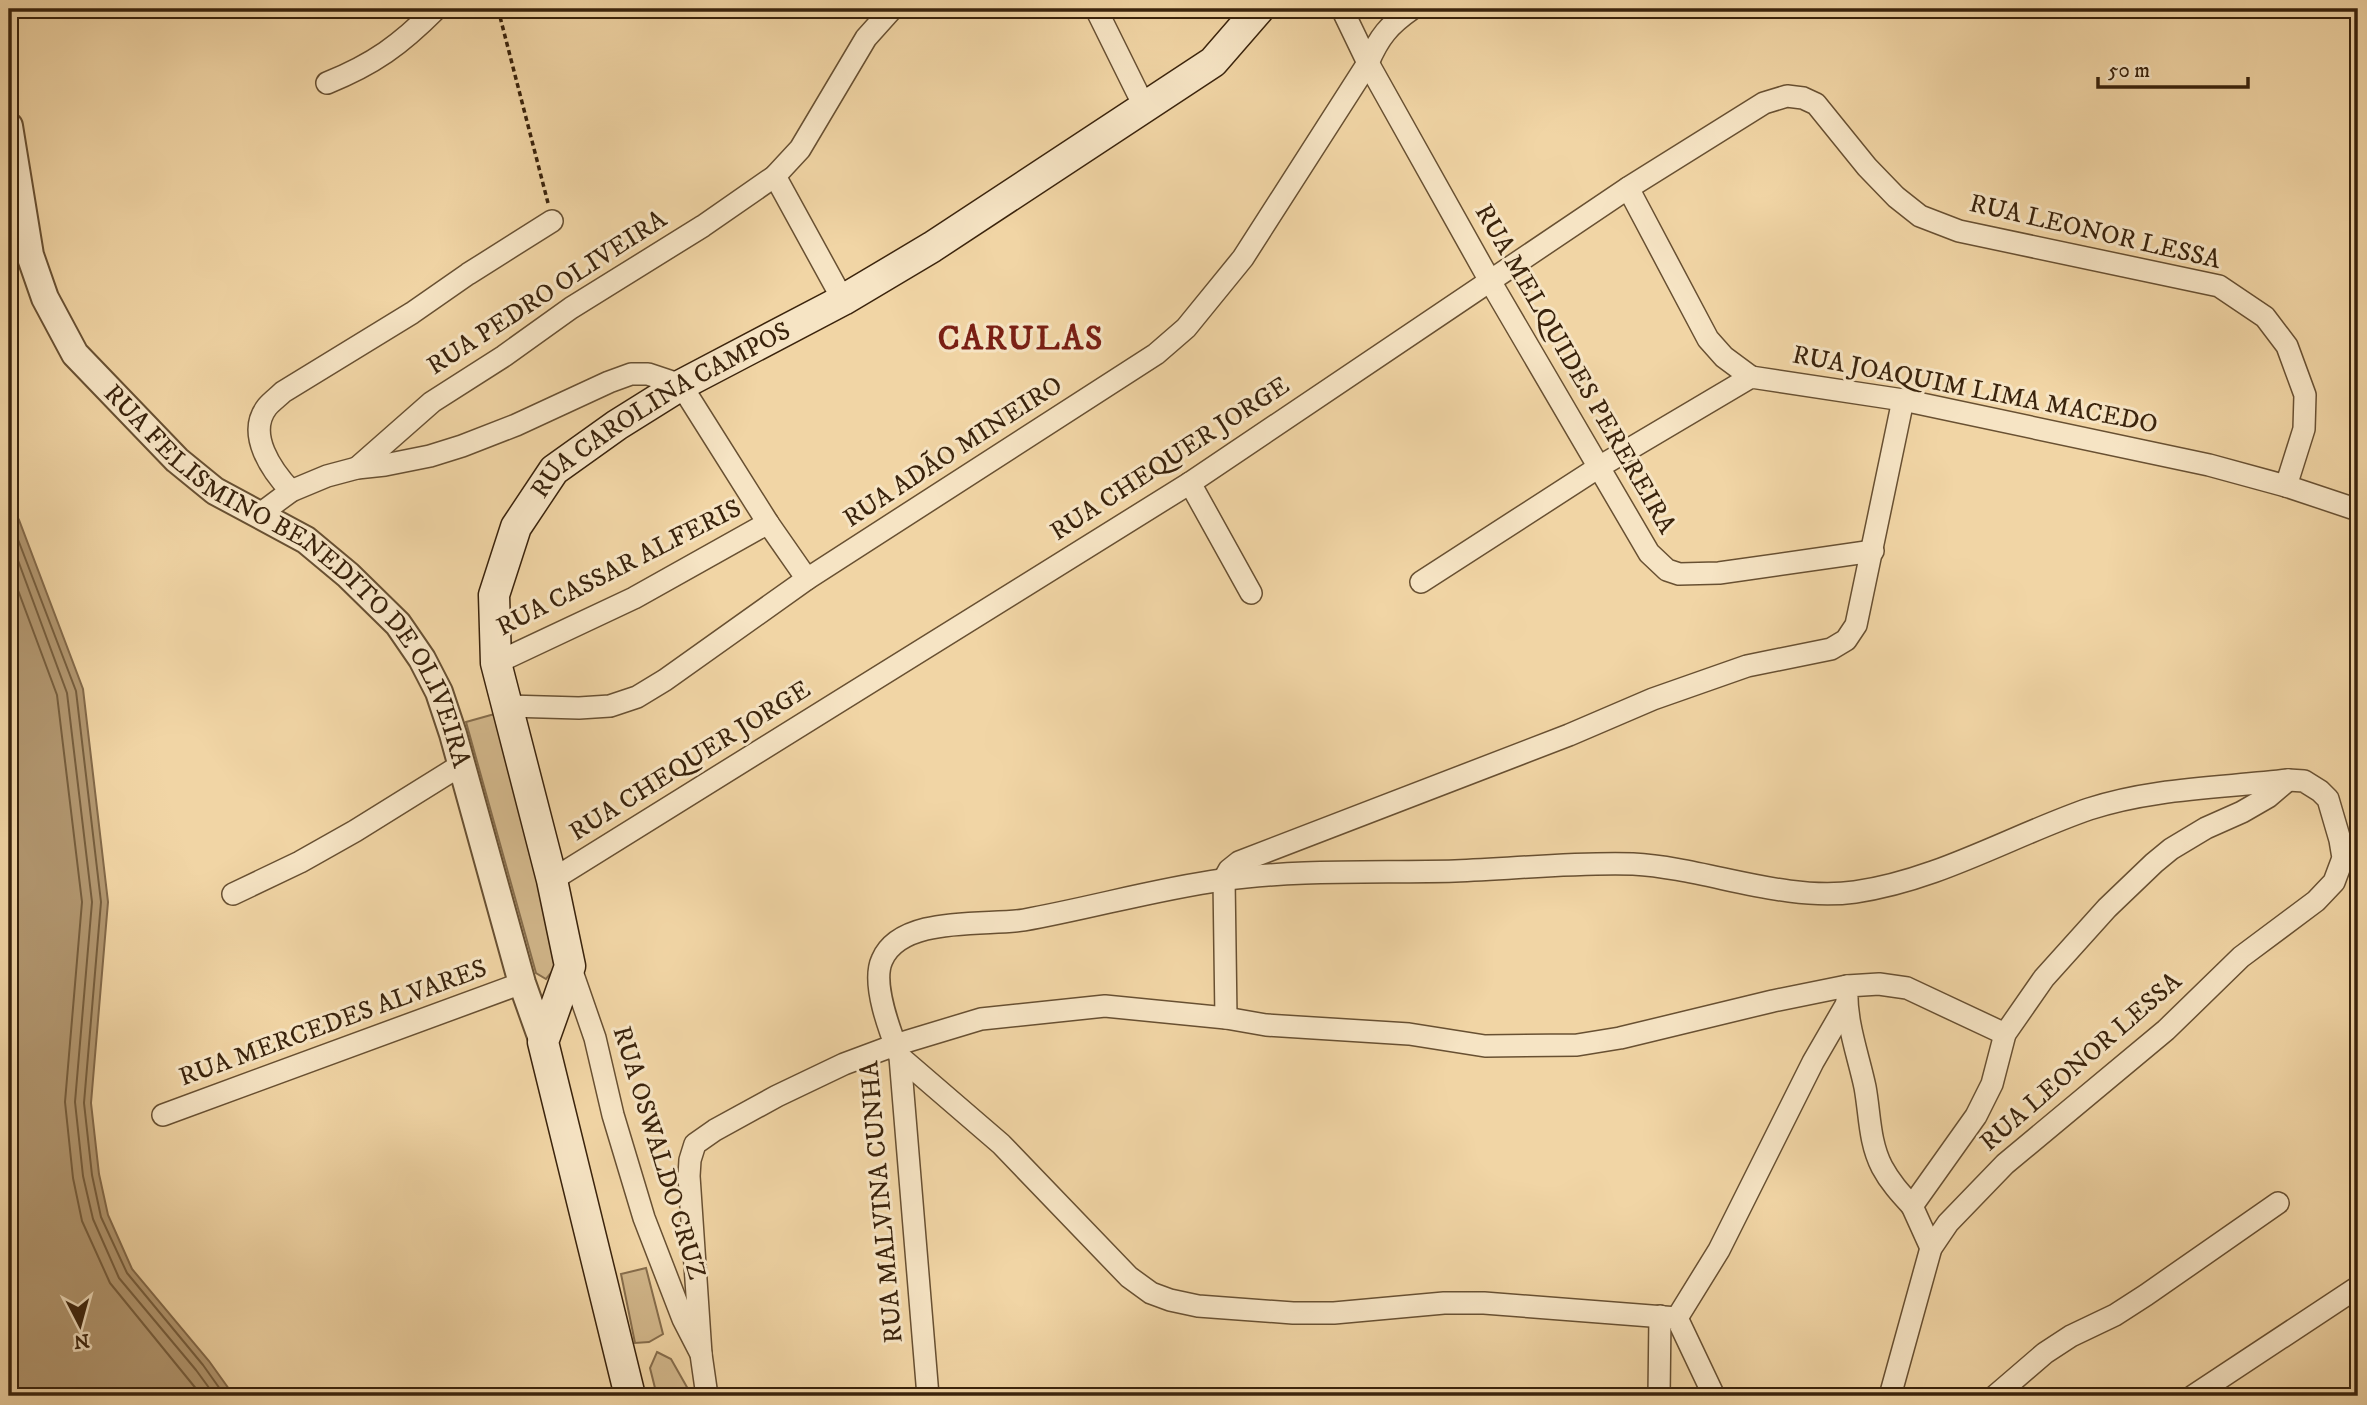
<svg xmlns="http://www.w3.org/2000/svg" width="2367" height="1405" viewBox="0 0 2367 1405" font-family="'IM FELL DW Pica',serif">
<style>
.green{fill:#d2b78b;stroke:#866d4c;stroke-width:2}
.water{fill:#b39871;stroke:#836949;stroke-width:2}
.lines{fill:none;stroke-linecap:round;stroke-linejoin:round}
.shore{stroke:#765e3e;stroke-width:2}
.minor-casing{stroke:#685032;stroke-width:24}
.tertiary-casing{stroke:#685032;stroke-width:30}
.secondary-casing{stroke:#3a230c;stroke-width:33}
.path{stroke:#3a230c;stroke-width:3.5;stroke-dasharray:5 3.5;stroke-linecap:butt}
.minor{stroke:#f6e4c4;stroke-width:21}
.tertiary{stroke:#f6e4c4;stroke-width:26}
.secondary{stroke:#f6e4c4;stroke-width:30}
.labels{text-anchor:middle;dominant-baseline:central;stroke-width:6;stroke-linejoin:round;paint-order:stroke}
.street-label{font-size:26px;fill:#3a230c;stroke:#f6e4c4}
.district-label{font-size:33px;font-weight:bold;letter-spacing:2px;fill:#7a1f14;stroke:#f6e4c4}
</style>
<rect width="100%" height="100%" fill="#f1d5a5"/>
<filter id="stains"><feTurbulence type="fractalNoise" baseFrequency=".00286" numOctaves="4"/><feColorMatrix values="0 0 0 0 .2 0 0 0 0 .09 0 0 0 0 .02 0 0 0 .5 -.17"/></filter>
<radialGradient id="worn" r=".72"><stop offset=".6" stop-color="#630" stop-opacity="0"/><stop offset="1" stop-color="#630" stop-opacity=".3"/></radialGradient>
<g class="green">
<path d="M498,713L529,839L555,968L546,979L536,973L466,722Z"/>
<path d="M646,1268L663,1334L649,1342L635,1343L621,1274Z"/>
<path d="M657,1352L671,1359L692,1396H657L650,1368Z"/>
</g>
<path class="water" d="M9,503L19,520L83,689L108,902L91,1103L99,1174L108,1215L132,1269L209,1361L234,1396H9Z"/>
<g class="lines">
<g class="shore">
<path d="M9,516L76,691L101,902L84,1103L92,1175L101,1217L127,1273L203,1365L225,1396"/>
<path d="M9,536L67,693L92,902L75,1102L83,1176L93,1219L119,1278L196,1370L215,1396"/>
<path d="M9,566L57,695L82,902L65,1102L73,1178L82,1221L110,1283L202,1396"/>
</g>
<g class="minor-casing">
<g id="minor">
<path d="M1096,9L1145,108"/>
<path d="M1342,9L1368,63L1490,281L1649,553L1667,570L1679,574L1719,573L1873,551"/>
<path d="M327,83C374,64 400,45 436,9"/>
<path d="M775,176L843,300"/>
<path d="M1628,188L1708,339L1724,357L1751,377"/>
<path d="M357,468L432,402L504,356L571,308L703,226L775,176L800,149L866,38L892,9"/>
<path d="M1190,483L1251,593"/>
<path d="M291,491C272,471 246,434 267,407C271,402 278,397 283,392L412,313L468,274L552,221"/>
<path d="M260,514L291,491L327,476L357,468L385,465L430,456L462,446L516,425L609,382L631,374H648L681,385L768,523L807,579"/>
<path d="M1421,582L1599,467L1751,377L1903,400L2209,465L2286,486L2358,510"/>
<path d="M496,663L634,598L768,523"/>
<path d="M507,706L579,708L610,706L637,697L665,680L807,579L1156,354L1186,328L1243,258L1368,63C1379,37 1389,25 1412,9"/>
<path d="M552,880L1190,483L1628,188L1764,103L1787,96L1803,98L1816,104L1867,167L1896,197L1920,216L1959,231L2219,286L2265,317L2287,346L2305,395L2304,429L2286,486"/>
<path d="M233,894L300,862L355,831L461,765"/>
<path d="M570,966L595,1038L613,1115L644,1218L683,1319L701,1354L707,1396"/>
<path d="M1226,1018L1224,879L1229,870L1239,862L1569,735L1653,699L1747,666L1831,649L1846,640L1856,625L1903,400"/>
<path d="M900,1057L1001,1144L1129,1277L1151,1293L1170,1300L1198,1306L1293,1313H1334L1444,1303H1484L1677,1318L1714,1396"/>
<path d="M163,1115L522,983"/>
<path d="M1912,1206C1900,1193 1890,1182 1882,1167C1869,1142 1870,1114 1865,1087C1858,1054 1845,1021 1847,986L1879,984L1907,988L2005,1034"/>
<path d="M1931,1248L1912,1206L1976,1116L1992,1084L2005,1034L2044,978L2107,908L2154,863L2171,849L2206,828L2242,812L2268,797L2288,780"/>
<path d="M1677,1318L1719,1250L1813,1062L1846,1005"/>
<path d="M701,1354L689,1176L690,1160L695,1144L715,1130L777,1096L844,1064L895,1045L981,1019L1105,1006L1226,1018L1266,1025L1409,1034L1485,1046L1577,1045L1620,1038L1773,1001L1847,986"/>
<path d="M928,1396L900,1057C891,1034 871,984 882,960C901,915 986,926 1024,920C1091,908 1156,889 1222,880C1299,869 1377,873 1455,871C1514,869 1573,862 1633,864C1706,868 1783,902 1855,892C1938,880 2011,836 2089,809C2153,788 2221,788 2288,780L2304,781L2320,791L2328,799L2340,840L2343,858L2334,882L2316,901L2241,957L2166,1030L2005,1164L1948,1223L1931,1248L1890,1396"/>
<path d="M1659,1396L1660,1316"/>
<path d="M1995,1396L2045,1353L2071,1336L2115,1315L2146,1295L2278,1203"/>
<path d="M2193,1396L2358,1287"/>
</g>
</g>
<g class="tertiary-casing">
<g id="tertiary">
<path id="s1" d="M9,126L30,255L45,298L75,354L177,460L215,491L306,540L348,575L398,624L422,659L439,692L453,734L522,983L543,1042"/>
</g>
</g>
<g class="secondary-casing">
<g id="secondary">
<path id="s2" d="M630,1396L543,1042L570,966L552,880L496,663L494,595L516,527L554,470L617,425L681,385L843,300L932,247L1213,62L1259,9"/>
</g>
</g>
<path class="path" d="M498,9L548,203"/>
<use href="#minor" class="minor"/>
<use href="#tertiary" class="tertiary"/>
<use href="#secondary" class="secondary"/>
</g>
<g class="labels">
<g class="street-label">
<text transform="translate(2095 232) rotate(13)">RUA LEONOR LESSA</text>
<text transform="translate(547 293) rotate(-33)">RUA PEDRO OLIVEIRA</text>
<text transform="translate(1575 369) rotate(60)">RUA MELQUIDES PEREREIRA</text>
<text transform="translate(1975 390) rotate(11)">RUA JOAQUIM LIMA MACEDO</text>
<text stroke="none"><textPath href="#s2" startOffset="1087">RUA CAROLINA CAMPOS</textPath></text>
<text transform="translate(953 452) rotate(-33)">RUA ADÃO MINEIRO</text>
<text transform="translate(1170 459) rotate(-33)">RUA CHEQUER JORGE</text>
<text transform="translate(619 568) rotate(-27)">RUA CASSAR ALFERIS</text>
<text stroke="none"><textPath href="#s1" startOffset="555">RUA FELISMINO BENEDITO DE OLIVEIRA</textPath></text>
<text transform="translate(690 761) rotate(-32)">RUA CHEQUER JORGE</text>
<text transform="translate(333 1023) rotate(-20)">RUA MERCEDES ALVARES</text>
<text transform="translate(2081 1062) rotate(-41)">RUA LEONOR LESSA</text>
<text transform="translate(659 1153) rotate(73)">RUA OSWALDO CRUZ</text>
<text transform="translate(882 1202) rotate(-95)">RUA MALVINA CUNHA</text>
</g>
<g class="district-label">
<text x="1021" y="339">CARULAS</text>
</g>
</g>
<rect width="2367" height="1405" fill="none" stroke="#f1d5a5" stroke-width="35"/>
<rect x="10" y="10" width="2346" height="1384" fill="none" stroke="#3a230c" stroke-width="3.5"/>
<rect x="18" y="18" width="2332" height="1370" fill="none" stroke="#3a230c" stroke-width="2"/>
<g transform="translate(80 1325) rotate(174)" stroke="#f6e4c4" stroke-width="5" paint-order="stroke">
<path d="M0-5L12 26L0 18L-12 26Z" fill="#3a230c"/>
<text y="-10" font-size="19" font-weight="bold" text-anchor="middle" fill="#3a230c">N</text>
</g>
<path d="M2098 77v10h150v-10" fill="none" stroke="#3a230c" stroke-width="3.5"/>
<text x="2108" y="77" font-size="21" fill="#3a230c" stroke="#f6e4c4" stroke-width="5" paint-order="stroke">50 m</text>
<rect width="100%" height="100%" filter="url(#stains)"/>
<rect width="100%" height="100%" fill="url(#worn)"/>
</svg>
